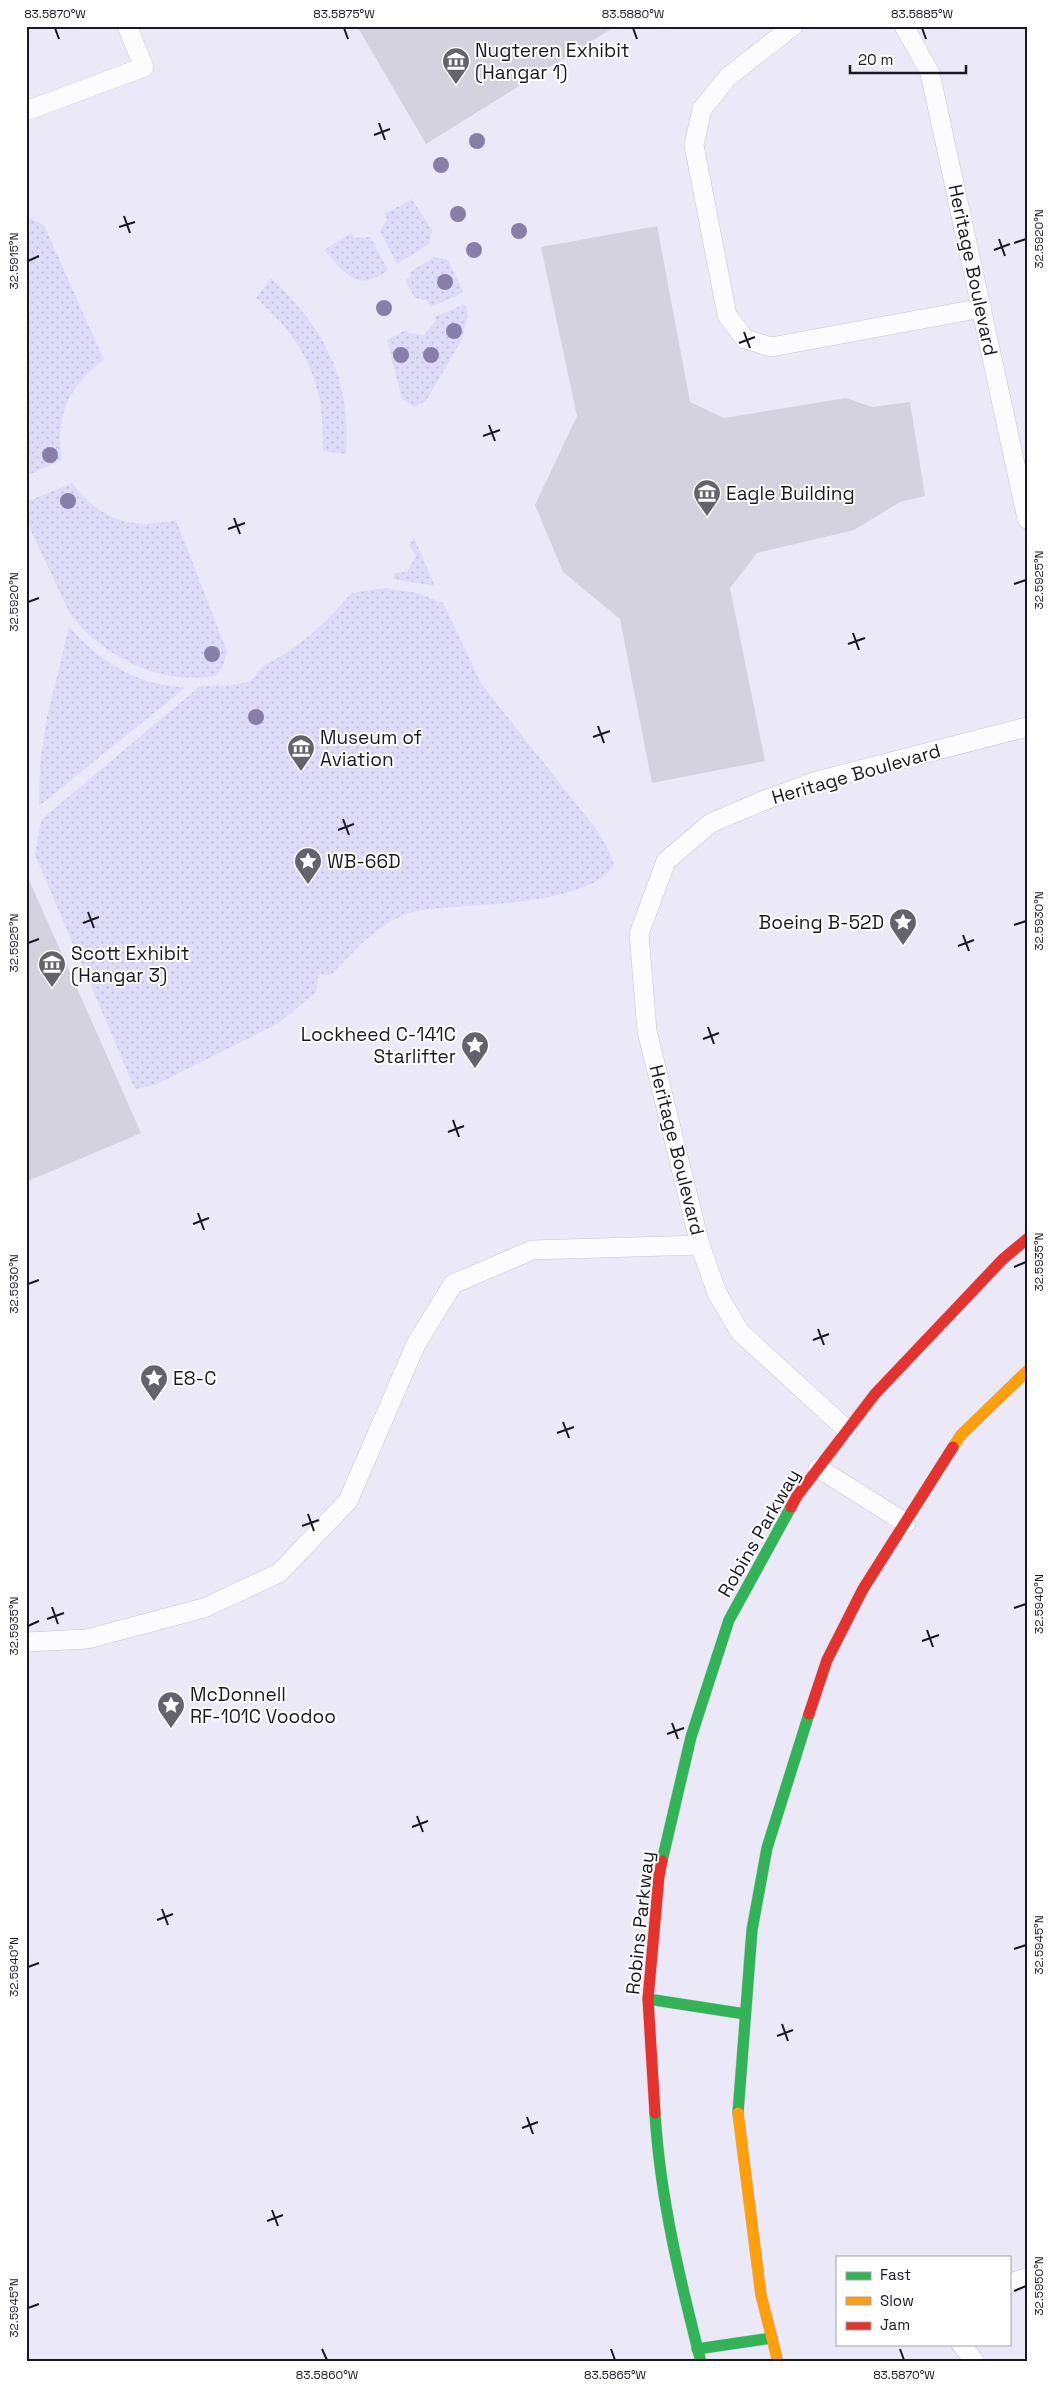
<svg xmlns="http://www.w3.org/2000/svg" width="1053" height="2388" viewBox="0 0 1053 2388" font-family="'Space Grotesk',sans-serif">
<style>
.grass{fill:url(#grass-dots)}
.building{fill:#d4d2df}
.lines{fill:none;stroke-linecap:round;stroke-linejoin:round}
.lane-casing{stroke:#c7c5d1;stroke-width:20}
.fast-casing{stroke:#c7c5d1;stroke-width:12}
.slow-casing{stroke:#c7c5d1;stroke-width:12}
.jam-casing{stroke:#c7c5d1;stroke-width:12}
.lane{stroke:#fcfcfe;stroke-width:19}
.fast{stroke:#30b455;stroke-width:11}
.slow{stroke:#ff9f0a;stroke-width:11}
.jam{stroke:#e5322d;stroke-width:11}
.tree{fill:#887fa9}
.ticks{fill:none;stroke:#1a1922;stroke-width:2}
.labels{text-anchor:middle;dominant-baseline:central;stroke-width:4;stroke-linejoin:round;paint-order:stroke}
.poi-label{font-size:19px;fill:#1a1922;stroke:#fff;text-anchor:start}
.street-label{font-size:19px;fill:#1a1922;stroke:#fff}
.neatline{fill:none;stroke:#1a1922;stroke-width:2}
.ticks-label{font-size:12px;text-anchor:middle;fill:#1a1922}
</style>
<defs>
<pattern id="grass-dots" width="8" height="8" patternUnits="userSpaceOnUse" patternTransform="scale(1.25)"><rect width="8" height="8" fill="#dedbf8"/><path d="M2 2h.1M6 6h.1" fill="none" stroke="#bebbd4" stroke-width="1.8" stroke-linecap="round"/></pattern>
</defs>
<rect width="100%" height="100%" fill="#ebe9f8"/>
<g class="grass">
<path d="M412,199L432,230L429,244L397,264L380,231L387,219L384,214Z"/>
<path d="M26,216L44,225L104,360C68,386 55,416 62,460L26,476Z"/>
<path d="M351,233L354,238L370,237L388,270C357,294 345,273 324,250Z"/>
<path d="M434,257L448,260L463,291L459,295L430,307L427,300L415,298L405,280L411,277L409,273Z"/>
<path d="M271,278C324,328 352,379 346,454L323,451C325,384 306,342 256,298Z"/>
<path d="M463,305L466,306L468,314L462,339L426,401L414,407L402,399L387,340L406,330L408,333L424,335L436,320L434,317Z"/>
<path d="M72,483C101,520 130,530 176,520L227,651L223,666L217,675C162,687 103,657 70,614L26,520V502Z"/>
<path d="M414,538L435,586L393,579L395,573L407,572L416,556L409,545Z"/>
<path d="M385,588L417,593L443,603L482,685L597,830L610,853L614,866C589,901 497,904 456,907C439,908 423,908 407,914C375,926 354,951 331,975H318L316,992L279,1023L155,1085L135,1089L35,855L41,820L200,686C215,685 233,687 246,682C256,679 256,673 262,667C270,661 281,657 289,651C312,635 334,615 351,593Z"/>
<path d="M69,627C91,651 116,671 147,681C159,685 173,685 185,688L39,806L40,764L47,717Z"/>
</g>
<g class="building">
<path d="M357,26H616L426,144Z"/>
<path d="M657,226L690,402L724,418L846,398L872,407L910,402L925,496L900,502L854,530L757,553L730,588L765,761L652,783L620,619L563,572L535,505L577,416L541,247Z"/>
<path d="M26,873L141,1133L26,1182Z"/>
</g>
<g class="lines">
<g class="lane-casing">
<g id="lane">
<path d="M793,26L728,77L702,109L694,145L727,315L745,339L771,347L982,308"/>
<path d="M904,26L930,73L1027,519"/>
<path d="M26,111L144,67L127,26"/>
<path d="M700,1245L717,1293L740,1332L847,1430"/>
<path d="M818,1468L906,1523"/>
<path d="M26,1642L87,1639L204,1608L279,1573L348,1501L416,1344L453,1284L532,1250L700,1245L647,1031L639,934L666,861L711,823L765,800L817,781L1027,727"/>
<path d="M1009,2283L1027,2278"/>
<path d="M961,2344L975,2362"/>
</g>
</g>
<g class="fast-casing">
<g id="fast">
<path d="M662,1861L691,1737L729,1620L791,1507"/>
<path d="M648,1999L745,2014"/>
<path d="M655,2113C660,2198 680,2280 701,2362"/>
<path d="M738,2113L752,1930L767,1848L809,1714"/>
<path d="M697,2349L772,2338"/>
</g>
</g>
<g class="slow-casing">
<g id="slow">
<path d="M953,1447L961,1435L1027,1371"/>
<path d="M738,2113L761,2295L778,2362"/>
</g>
</g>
<g class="jam-casing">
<g id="jam">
<path d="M791,1507L797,1496L875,1394L1003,1259L1027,1239"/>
<path d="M809,1714L827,1660L863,1589L953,1447"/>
<path d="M655,2113L648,1999L659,1876L662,1861"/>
</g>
</g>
<use href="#lane" class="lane"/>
<use href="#fast" class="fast"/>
<use href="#slow" class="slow"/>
<use href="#jam" class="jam"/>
</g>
<g class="tree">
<circle cx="477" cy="141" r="8"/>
<circle cx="441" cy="165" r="8"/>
<circle cx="458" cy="214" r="8"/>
<circle cx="519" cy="231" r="8"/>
<circle cx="474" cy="250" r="8"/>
<circle cx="445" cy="282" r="8"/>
<circle cx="384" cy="308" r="8"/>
<circle cx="454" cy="331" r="8"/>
<circle cx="401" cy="355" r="8"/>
<circle cx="431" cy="355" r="8"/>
<circle cx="50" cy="455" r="8"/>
<circle cx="68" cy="501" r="8"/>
<circle cx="212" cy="654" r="8"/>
<circle cx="256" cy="717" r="8"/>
</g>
<path class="ticks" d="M55,28L59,39M344,28L348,39M633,28L637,39M922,28L926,39M379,123L385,140M374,135L390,129M124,216L130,233M119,227L135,222M999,239L1005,256M1014,243L1026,239M994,250L1010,244M28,261L39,256M744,332L750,348M739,343L755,337M489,425L495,441M483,436L500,430M234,518L240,534M228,529L245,523M1014,584L1026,580M28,602L39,598M853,633L859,650M848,644L865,638M598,726L604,743M593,737L610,731M343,819L349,835M338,830L354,824M88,912L94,928M83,923L99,917M1014,925L1026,921M963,935L969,951M28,943L39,939M958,946L974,940M708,1027L714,1044M703,1039L719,1033M453,1120L459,1137M448,1132L464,1126M198,1213L204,1230M193,1224L209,1218M1014,1267L1026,1262M28,1284L39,1280M818,1329L824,1345M813,1340L829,1334M563,1422L569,1438M557,1433L574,1427M308,1514L314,1531M302,1526L319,1520M52,1607L58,1624M1014,1608L1026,1604M47,1619L64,1613M28,1626L39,1621M927,1630L933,1647M922,1641L939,1635M672,1723L678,1739M667,1734L684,1728M417,1816L423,1832M412,1827L428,1821M162,1909L168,1925M157,1920L173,1914M1014,1949L1026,1945M28,1967L39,1963M782,2024L788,2041M777,2036L793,2030M527,2117L533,2134M522,2128L538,2122M272,2210L278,2226M267,2221L283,2215M1014,2291L1026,2286M28,2308L39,2304M322,2349L327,2360M611,2349L615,2360M900,2349L904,2360"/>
<defs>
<g id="museum-pin" transform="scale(1.4375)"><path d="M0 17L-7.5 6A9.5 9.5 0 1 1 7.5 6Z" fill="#63626d" stroke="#fff"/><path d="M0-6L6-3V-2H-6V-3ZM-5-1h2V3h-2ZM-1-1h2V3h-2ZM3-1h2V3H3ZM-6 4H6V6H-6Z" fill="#fff"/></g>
<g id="sight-pin" transform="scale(1.4375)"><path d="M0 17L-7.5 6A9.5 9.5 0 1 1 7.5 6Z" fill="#63626d" stroke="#fff"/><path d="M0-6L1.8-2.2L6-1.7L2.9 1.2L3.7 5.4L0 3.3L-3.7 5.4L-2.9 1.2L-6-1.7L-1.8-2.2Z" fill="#fff"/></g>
</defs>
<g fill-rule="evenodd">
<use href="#museum-pin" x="456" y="61"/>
<use href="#museum-pin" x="707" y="493"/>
<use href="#museum-pin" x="301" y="748"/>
<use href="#sight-pin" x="308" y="861"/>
<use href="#sight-pin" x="903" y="922"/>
<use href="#museum-pin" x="52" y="964"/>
<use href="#sight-pin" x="475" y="1045"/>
<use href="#sight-pin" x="154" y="1378"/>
<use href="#sight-pin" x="171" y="1705"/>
</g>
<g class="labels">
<g class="poi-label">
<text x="475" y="50">Nugteren Exhibit<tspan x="475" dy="22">(Hangar 1)</tspan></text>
<text x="726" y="493">Eagle Building</text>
<text x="320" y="737">Museum of<tspan x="320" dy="22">Aviation</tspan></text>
<text x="327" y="861">WB-66D</text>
<text x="884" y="922" text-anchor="end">Boeing B-52D</text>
<text x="71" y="953">Scott Exhibit<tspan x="71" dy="22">(Hangar 3)</tspan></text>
<text x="456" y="1034" text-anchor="end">Lockheed C-141C<tspan x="456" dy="22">Starlifter</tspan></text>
<text x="173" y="1378">E8-C</text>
<text x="190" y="1694">McDonnell<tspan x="190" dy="22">RF-101C Voodoo</tspan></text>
</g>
<g class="street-label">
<text transform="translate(973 270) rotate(78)">Heritage Boulevard</text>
<text transform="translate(856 774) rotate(-16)">Heritage Boulevard</text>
<text transform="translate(677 1150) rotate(76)">Heritage Boulevard</text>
<text transform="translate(759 1533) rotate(-60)">Robins Parkway</text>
<text transform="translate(640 1923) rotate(-84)">Robins Parkway</text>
</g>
</g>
<rect width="1053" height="2388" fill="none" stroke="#ffffff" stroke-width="55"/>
<rect x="836" y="2256" width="175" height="90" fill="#ffffff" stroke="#a3a3a7"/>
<rect x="846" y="2272" width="25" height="8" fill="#30b455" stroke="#a3a3a7"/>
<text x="880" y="2280" font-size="15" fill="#1a1922">Fast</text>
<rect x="846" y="2297" width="25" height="8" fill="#ff9f0a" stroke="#a3a3a7"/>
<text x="880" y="2306" font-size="15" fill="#1a1922">Slow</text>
<rect x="846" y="2322" width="25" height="8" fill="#e5322d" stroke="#a3a3a7"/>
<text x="880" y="2330" font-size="15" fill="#1a1922">Jam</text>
<path d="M850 65v8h116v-8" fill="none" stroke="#1a1922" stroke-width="2.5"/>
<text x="858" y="65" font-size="15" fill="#1a1922" stroke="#ffffff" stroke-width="4" paint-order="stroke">20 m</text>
<rect x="28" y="28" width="998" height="2332" class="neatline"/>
<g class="ticks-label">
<text x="55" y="18">83.5870°W</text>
<text x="344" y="18">83.5875°W</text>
<text x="633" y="18">83.5880°W</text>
<text x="922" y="18">83.5885°W</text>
<text transform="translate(1039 239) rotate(-90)" y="4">32.5920°N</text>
<text transform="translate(14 261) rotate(-90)" y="4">32.5915°N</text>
<text transform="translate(1039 580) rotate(-90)" y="4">32.5925°N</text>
<text transform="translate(14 602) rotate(-90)" y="4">32.5920°N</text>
<text transform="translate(1039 921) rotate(-90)" y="4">32.5930°N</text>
<text transform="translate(14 943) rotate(-90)" y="4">32.5925°N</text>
<text transform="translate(1039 1262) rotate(-90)" y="4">32.5935°N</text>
<text transform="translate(14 1284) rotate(-90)" y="4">32.5930°N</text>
<text transform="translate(1039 1604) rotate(-90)" y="4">32.5940°N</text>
<text transform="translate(14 1626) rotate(-90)" y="4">32.5935°N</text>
<text transform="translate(1039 1945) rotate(-90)" y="4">32.5945°N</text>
<text transform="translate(14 1967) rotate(-90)" y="4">32.5940°N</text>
<text transform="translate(1039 2286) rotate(-90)" y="4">32.5950°N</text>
<text transform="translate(14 2308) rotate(-90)" y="4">32.5945°N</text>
<text x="327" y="2379">83.5860°W</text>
<text x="615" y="2379">83.5865°W</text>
<text x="904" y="2379">83.5870°W</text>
</g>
</svg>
